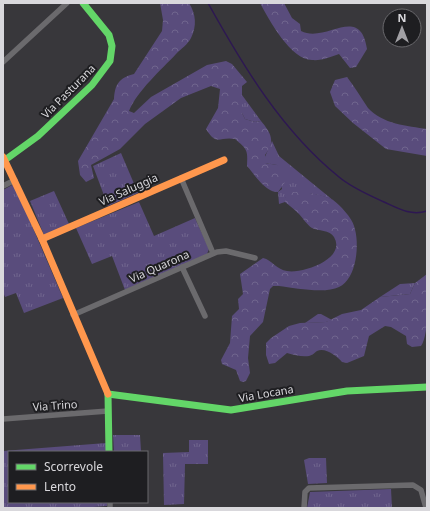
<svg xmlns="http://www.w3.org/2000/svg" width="430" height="511" viewBox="0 0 430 511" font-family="'Noto Sans',sans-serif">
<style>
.grass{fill:url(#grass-tufts)}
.forest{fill:url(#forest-crowns)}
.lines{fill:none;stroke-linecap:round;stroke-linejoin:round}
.stream{stroke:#2d1752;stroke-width:1.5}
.street{stroke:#6b6a6d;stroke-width:5.5}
.fast{stroke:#63d668;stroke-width:7}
.slow{stroke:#ff974d;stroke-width:7}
.labels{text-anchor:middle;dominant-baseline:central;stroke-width:4;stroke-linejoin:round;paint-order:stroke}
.street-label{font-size:11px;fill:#d9d8dc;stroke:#1e1e21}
</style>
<defs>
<pattern id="grass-tufts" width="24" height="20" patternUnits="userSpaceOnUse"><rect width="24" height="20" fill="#594c7c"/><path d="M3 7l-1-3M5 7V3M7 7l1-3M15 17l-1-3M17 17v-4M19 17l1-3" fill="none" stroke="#70658e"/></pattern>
<pattern id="forest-crowns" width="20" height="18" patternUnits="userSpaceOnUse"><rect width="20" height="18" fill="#594c7c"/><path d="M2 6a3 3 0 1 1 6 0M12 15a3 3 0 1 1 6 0" fill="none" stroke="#70658e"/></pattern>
</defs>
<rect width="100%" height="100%" fill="#38373b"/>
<g class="grass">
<path d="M242,95L261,121L255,122L245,119L242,113Z"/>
<path d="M272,141L279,156L334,201C313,191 307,193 285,198V202L279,204L278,192L282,189L277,165L265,163L264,159Z"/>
<path d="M121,153L138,193L108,206L93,166Z"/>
<path d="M14,184L63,298L24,313L16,293L5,297L3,292V190Z"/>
<path d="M54,191L69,224L44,235L30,201Z"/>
<path d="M139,202L154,236L195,218L209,249L207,254L125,290L112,256L92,264L76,228Z"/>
<path d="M415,283L410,294L380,297L400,284Z"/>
<path d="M318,314H321L332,320L326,322L305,323Z"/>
<path d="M113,435H140L141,451L114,452Z"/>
<path d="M189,440H208V464H185L184,504L164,505L163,453L189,452Z"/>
<path d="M106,443V452H9V502H107V506L79,508H3V451Z"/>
<path d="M309,458H326L327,483L308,484L304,460Z"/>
<path d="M391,489L392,508H307L310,492Z"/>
</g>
<g class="forest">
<path d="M160,3H189C196,14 197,26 191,38C188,44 181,49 176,54C162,69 137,91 129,111L134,113L151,97L207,65L226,61L232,64L247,82L242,86V113L245,119L255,122L261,121C271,133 276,142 265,155V163L277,165L285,173L286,181L278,192C266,193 254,174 247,166C248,150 247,149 235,139C219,136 217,147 206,129L218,108L220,89L211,86L181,98L145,124L120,149L91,165L94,178L86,182L80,175L78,161L114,99C115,84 119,78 134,74L162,31L163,20Z"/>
<path d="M260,3H284L292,18L300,24L301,31C326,44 360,3 367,49L356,67L350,68L339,54C331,57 321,61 312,60C291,60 269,20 260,3Z"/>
<path d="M347,77C355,87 361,98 368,108C382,124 408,126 427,129V156L386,149L353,123L335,106L330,92L335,80Z"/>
<path d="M291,192C306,192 319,193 333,200C340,205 352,218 354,226C360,243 357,279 339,287C325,294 295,288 279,286H273L270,289L263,322L250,336L248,358L250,373L246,381L243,382L240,381L236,370L222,364L221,360L230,343L232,316L239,309L238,299L243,294L240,274L263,258C272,260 277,270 287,271C302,274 347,259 334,237C330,230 318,231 312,228C307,225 303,218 299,214C295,210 290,206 285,202V198Z"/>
<path d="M427,274C427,290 430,334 421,346L412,347L407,344L406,336L391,327L385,326L369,336L364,356L347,363L342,362C337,356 325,347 317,351C314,353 313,355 309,356C302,357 294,355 287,353L275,363L269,364L266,355V343L271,338L289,326L300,323L326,322L342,314L361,310L380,297L410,294L415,283Z"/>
</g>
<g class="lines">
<path class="stream" d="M208,3C243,66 282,131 339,177C352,188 369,195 384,202C399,209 411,216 427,211"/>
<g class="street">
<path d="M3,62L67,3"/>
<path d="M181,178L213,253"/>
<path d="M3,186L15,180"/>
<path d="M182,267L205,316"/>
<path d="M73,315L217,252L226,251L255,258"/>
<path d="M3,419L108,411"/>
<path d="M110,502V508"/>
<path d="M304,508L305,492L309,488L413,485L421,490L426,508"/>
</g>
<g class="fast">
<path d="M5,160L38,136L92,85L110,61L112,46L109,35L83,3"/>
<path d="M108,394L109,452"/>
<path d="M108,394L231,410L347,391L427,387"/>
</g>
<g class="slow">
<path d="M3,157L42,239L108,394"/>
<path d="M42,239L224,160"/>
</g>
</g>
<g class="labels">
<g class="street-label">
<text transform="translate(68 91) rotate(-45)">Via Pasturana</text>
<text transform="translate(128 189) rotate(-24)">Via Saluggia</text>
<text transform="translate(159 266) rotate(-24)">Via Quarona</text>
<text transform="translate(266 393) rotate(-10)">Via Locana</text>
<text transform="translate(55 405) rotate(-4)">Via Trino</text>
</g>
</g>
<rect width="430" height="511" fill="none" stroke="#d9d8dc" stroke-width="8"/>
<rect x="8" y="451" width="140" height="52" fill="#1e1e21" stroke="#69686c"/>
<rect x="16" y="464" width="20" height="6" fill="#63d668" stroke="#69686c"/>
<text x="44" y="471" font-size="12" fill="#d9d8dc">Scorrevole</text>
<rect x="16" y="484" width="20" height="6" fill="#ff974d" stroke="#69686c"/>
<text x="44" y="491" font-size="12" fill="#d9d8dc">Lento</text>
<g transform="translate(402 28)"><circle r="19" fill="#1e1e21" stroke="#69686c"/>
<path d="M0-3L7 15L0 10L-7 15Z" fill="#a1a0a4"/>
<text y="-6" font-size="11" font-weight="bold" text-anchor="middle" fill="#d9d8dc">N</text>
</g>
</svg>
